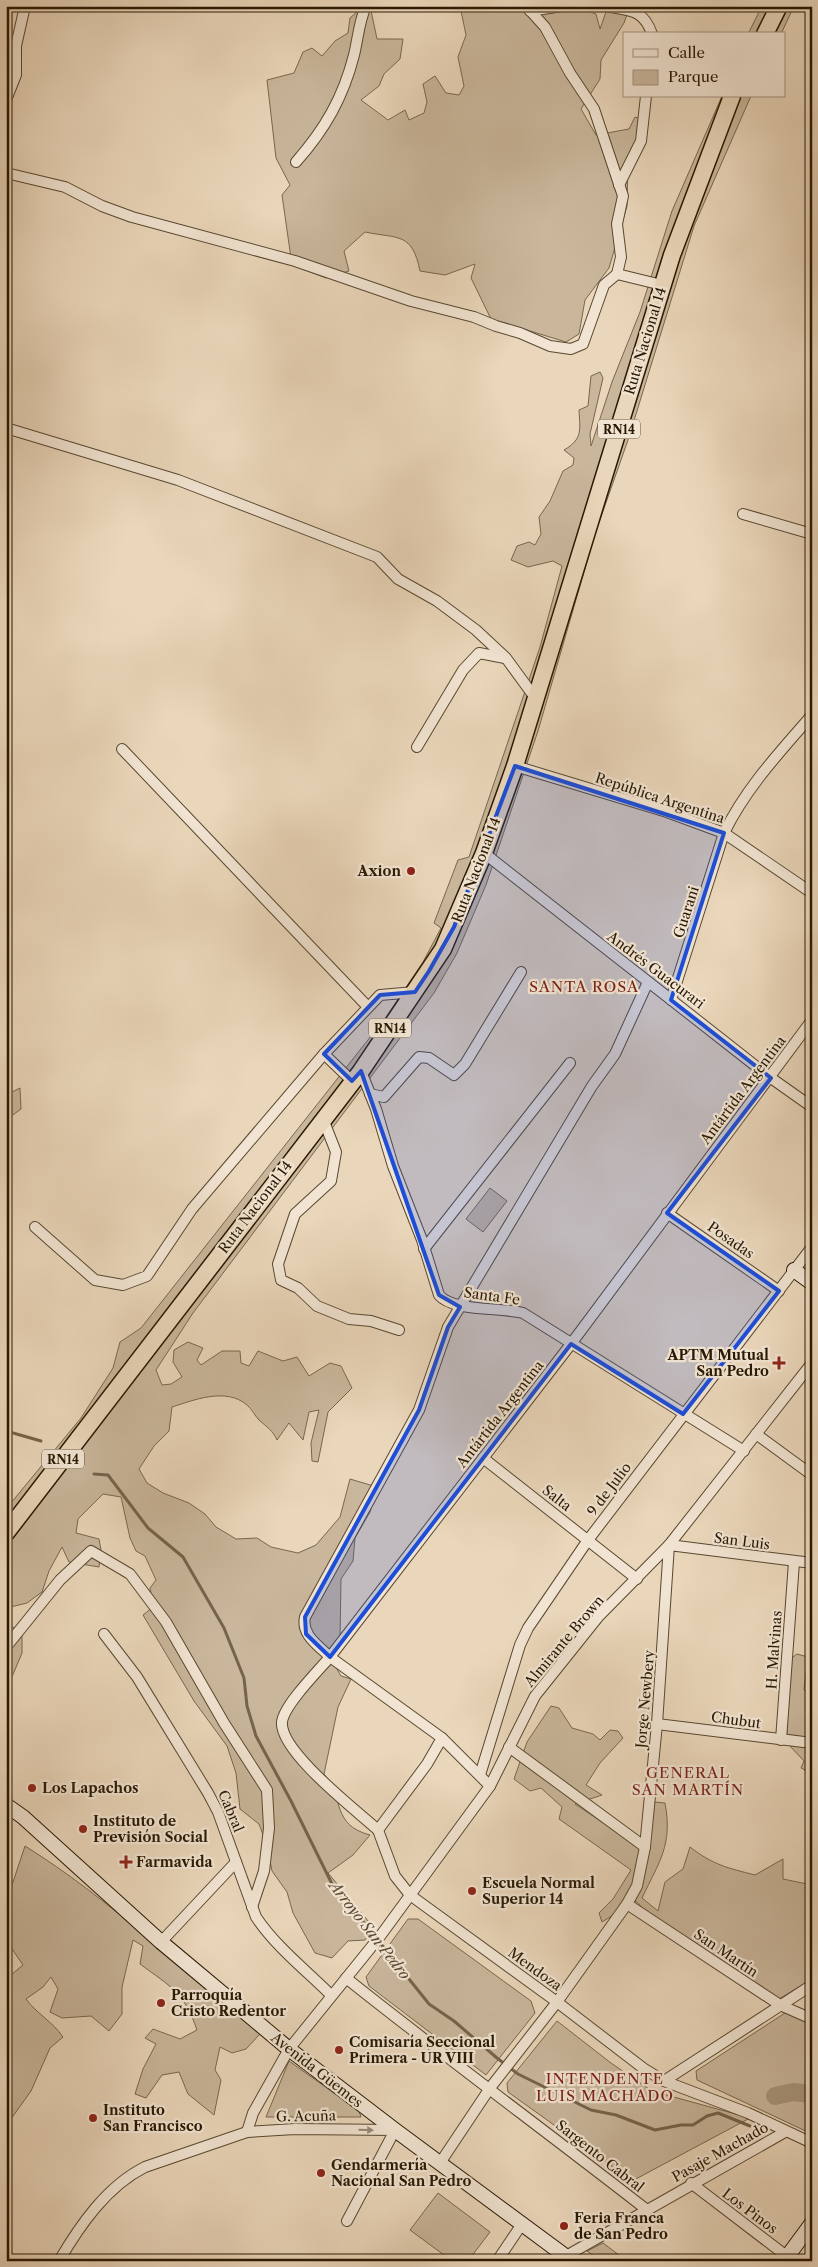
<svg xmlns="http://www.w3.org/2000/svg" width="818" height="2267" viewBox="0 0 818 2267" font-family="'Libre Caslon Text',serif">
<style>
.green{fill:#c9b69b;stroke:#78674e}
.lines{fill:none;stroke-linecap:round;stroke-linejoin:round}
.stream{stroke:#75634b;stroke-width:3}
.river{stroke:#a8957b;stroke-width:18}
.minor-casing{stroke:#584830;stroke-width:12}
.secondary-casing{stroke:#281802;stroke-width:16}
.trunk-casing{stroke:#281802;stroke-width:19}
.minor{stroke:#f1e4d2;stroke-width:10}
.secondary{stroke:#f1e4d2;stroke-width:14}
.trunk{stroke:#ead6ba;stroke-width:16}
.oneway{fill:#978874}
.marked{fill:#1d4ed8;fill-opacity:0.2;stroke:#1d4ed8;stroke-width:4;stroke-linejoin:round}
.poi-dot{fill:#8f2418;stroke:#f1e4d2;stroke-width:2}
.labels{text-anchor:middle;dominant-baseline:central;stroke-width:4.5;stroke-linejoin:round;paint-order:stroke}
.shield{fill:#f1e4d2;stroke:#645540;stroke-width:1}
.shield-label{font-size:12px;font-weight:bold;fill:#281802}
.street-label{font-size:14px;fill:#281802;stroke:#f1e4d2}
.poi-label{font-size:14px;font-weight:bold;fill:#281802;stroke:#f1e4d2;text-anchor:start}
.neighbourhood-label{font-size:15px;letter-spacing:1px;fill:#7a1f14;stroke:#f1e4d2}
.water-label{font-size:15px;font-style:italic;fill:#5b4a32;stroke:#f1e4d2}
</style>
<rect width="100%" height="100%" fill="#ead6ba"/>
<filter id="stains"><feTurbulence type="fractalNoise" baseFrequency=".004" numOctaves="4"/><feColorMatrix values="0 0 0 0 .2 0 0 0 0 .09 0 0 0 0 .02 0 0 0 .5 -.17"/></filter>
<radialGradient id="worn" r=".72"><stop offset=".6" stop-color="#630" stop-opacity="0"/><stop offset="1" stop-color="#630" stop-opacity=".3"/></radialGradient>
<g class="green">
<path d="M364,6H370L377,39H403L400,59L384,74L379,86L361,100L388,120L405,110L409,120L424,113L427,102L423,84L435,76L446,93L459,95L464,86L458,57L466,35L460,6H575L596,14L600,29L608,6H630L624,23L601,60L600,79L581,109L596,135L629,129L635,117L645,120L628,162L627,206L609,268L585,300L579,334L566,342L491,319L471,278L475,264L445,275L420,271C412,232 399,239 365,232L344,251L349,271L326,278L292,265L282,195L290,185L276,158L267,80L294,73L303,52L312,48L322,56L335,41L348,33L350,18Z"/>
<path d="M762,6H794L781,34H748Z"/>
<path d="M722,96H751L694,226L628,440L595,534L538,731L486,885L457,953L434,993L193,1313L156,1370L162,1385L171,1384L182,1377L173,1362L174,1350L188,1342L203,1348L197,1360L201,1365L222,1351H240L241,1363L249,1366L258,1351L283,1361L297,1357L309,1376L330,1363L341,1366L352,1388L328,1412L318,1462L312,1461L311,1443L319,1410L309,1412L303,1440L289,1423L277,1440C273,1431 267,1427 259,1420C255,1416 252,1409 247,1405C226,1387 194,1400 172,1407L169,1431L154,1446L139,1469L147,1483L163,1493L189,1503L205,1514L216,1527L236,1539L257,1538L271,1547L298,1553L316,1545L340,1517L350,1479L377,1487L370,1512L355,1538L353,1561L341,1579L340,1640L330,1657L341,1676L351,1679L338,1707L324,1774C344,1799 332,1825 370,1835L353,1855L328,1873L374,1928L365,1940L348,1941L332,1958L315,1953L293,1913L287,1892L272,1871L267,1845L259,1824L240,1809L236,1773L227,1746L194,1701L143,1615L153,1607L150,1588L156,1580L145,1556L136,1551L130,1538L121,1497L103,1494L78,1519L76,1533L99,1539L101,1550L99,1567L69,1562L62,1547L49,1571L42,1592L27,1603L6,1608V1509L81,1418L113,1368L120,1342L141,1328L386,1017L423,962L441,928L434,923L458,860L469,857L540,647L562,566L553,561L528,567L511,560L517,546L529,542L535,545L541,534L539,517L550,501L563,471L573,465L574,458L564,450C583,439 580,430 579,410L588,406L591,376L600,372L603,378L590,434L591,446L612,382L640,312L672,211Z"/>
<path d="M20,1088L21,1109L6,1120V1095Z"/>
<path d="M490,1188L507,1201L483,1232L466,1219Z"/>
<path d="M6,1622L22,1634V1653L6,1691Z"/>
<path d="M797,1654L808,1657L804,1690L812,1694V1767L807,1771L801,1768L804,1761L788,1744L784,1705L789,1660Z"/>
<path d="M551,1706L559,1708L572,1728L593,1734L600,1740L610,1730L618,1731L623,1738L600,1763L586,1785L602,1795L575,1804L641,1848L655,1802L665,1803C673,1845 659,1862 642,1898L658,1911L665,1882L683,1869L690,1847C713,1865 728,1868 755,1875L783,1859V1879L812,1885V1979L779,1999L652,1918L636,1901L602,1922L599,1913L613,1899L631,1870L559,1819L562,1807L541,1788L530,1791L514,1779L527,1742Z"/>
<path d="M25,1846C110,1899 183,1970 260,2034L246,2049L232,2053L220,2047L215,2070L221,2080L214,2115L188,2094L179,2072L162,2075L146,2098L135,2094L143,2069L156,2044L145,2038L153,2029L180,2039L197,2030C184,1992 171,1987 140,1964L143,1946L133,1940L122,1987V2014L109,2031L91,2016L62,2018L50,2012L58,1989L51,1977L43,1987L26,1999C37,2014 53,2022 63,2037L50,2048L31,2091L6,2126V1979L23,1965L6,1940V1903Z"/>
<path d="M408,1919H418L531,2001L535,2013L486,2075L369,1986L366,1977Z"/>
<path d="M785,2013L812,2024V2134L697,2080L696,2071Z"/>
<path d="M557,2021L611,2063L652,2091L750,2118L632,2181L508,2092L507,2083Z"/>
<path d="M289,2061L359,2111L361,2117H266Z"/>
<path d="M438,2193L490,2232L468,2261H452L410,2230Z"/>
<path d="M603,2243L627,2261H601L587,2251Z"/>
</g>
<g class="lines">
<g class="stream">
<path d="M6,1431L41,1441"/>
<path d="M94,1474L108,1475L148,1528L183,1557L224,1628L244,1678L247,1706L256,1736L291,1801L333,1886L369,1929L429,2004L454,2021L497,2058L518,2074L591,2110L616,2115L655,2130L681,2125H693L707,2116L718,2113L750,2126"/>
</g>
<path class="river" d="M775,2096L793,2092L812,2094"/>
<g class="minor-casing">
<g id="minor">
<path d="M526,6L545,27L570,73L594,109L623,196L617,224L621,257L617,274L662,285"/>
<path d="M605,6C629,11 643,8 652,34"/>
<path d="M530,11L562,6"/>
<path d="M6,100L16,75V46L25,6"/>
<path d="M296,162C325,129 343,98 354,55C358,39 359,21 366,6"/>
<path d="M6,173L65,187L102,206L132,217L295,261L411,301L474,317L496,326L520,333L550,346L571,349L583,344L604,285L617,274"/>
<path d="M619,185L641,141L646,96"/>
<path d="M6,428L178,480L377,557L398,579L437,601L476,630L506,658L536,699"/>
<path d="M743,514L812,534"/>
<path d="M417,747L463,670L479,653L505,658"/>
<path d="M122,749L368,1007"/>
<path d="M515,766L667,812L724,833L812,893"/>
<path d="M484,853L771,1078L812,1107"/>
<path d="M671,1000L724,833C746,788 779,753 812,715"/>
<path d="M324,1054L352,1081"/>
<path d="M361,1071L376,1109L393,1166L422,1240L439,1295C453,1312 501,1307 523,1313L744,1451"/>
<path d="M370,1094L384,1097L419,1057L429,1058L454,1075L465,1064L521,972"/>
<path d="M323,1119L336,1152L331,1181L295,1214L278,1264L281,1280L298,1288L317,1306L349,1319L371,1321L399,1330"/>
<path d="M667,1213L779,1291"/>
<path d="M35,1227L95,1280L123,1285L147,1276L192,1209L324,1054L380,995L415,992"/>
<path d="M424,1249L570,1063"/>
<path d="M756,1434L812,1475"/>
<path d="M483,1458L637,1579"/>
<path d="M104,1634L137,1677L208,1793L218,1812L256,1917C276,1947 306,1970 331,1995"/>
<path d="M6,1647L60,1580L91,1551L130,1574L166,1622L224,1723L267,1790L269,1828L264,1871L252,1907"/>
<path d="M657,1724L812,1743"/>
<path d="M442,1738L427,1764L378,1830L395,1876L410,1895L557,2002L643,2068L664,2081L748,2113L812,2143"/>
<path d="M781,1740L794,1562"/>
<path d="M509,1747L645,1847"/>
<path d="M480,1775L520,1645L528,1628L588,1540L812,1247"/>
<path d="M490,1786L442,1738L330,1657L571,1344L812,1020"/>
<path d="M378,1830C356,1810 279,1751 282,1722C284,1705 318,1671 330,1657C318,1645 301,1635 305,1617L419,1410L448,1327L592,1086L615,1054L648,982"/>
<path d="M627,1904L780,2005L812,2019"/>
<path d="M161,1942L236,1862"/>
<path d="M346,1978C445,2057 547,2132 647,2210"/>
<path d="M664,2081L812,1985"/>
<path d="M247,2132L253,2113L289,2049L381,1935L490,1786L535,1696L599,1616L669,1545L812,1363"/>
<path d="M440,2163L490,2088L557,2002L627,1904L637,1886L645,1847L657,1724L669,1545L812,1563"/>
<path d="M691,2183L793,2261"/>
<path d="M566,2256L785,2132"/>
<path d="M59,2261C80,2225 107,2186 145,2167L247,2132L295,2129L395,2130L347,2221"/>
<path d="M497,2261L522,2224"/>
</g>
</g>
<g class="secondary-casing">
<g id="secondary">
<path d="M794,1270L812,1283"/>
<path d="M6,1805L23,1817L161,1942L289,2049L395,2130L572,2261"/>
<path d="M784,2261L812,2223"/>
</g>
</g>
<g class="trunk-casing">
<g id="trunk">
<path d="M765,34L779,6"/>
<path d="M6,1533L361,1071L443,949L484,853L515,766L672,255L732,96"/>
</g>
</g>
<use href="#minor" class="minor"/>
<use href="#secondary" class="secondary"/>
<use href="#trunk" class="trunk"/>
</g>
<defs><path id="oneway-solid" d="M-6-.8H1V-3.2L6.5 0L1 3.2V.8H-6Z" transform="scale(1.25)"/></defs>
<use class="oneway" href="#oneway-solid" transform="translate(366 2130) rotate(1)"/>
<path class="marked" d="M515,766L724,833L671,1000L771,1078L667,1213L779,1291L683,1414L571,1344L330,1657L306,1634L305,1617L419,1410L448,1327L460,1307L439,1295L361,1071L352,1081L324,1054L380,995L415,992L429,971L454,927Z"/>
<g class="poi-dot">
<circle cx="411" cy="871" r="5"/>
<path d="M776.5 1355.5h5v5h5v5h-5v5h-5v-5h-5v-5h5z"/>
<circle cx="32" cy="1788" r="5"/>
<circle cx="83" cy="1829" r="5"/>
<path d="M123.5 1854.5h5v5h5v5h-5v5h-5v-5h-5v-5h5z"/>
<circle cx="472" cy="1891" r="5"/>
<circle cx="161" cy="2003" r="5"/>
<circle cx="339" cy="2050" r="5"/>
<circle cx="93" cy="2118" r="5"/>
<circle cx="321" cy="2173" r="5"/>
<circle cx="564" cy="2226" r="5"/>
</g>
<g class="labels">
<g class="shield">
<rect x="598" y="419.5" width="42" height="19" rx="4"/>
<rect x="369" y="1018.5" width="42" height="19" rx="4"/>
<rect x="42" y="1449.5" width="42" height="19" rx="4"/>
</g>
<g class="shield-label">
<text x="619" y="429">RN14</text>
<text x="390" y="1028">RN14</text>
<text x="63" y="1459">RN14</text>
</g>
<g class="street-label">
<text transform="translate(645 341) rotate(-73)">Ruta Nacional 14</text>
<text transform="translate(660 798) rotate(18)">República Argentina</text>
<text transform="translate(476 870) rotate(-69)">Ruta Nacional 14</text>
<text transform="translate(686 912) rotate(-72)">Guarani</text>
<text transform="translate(656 970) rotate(37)">Andrés Guacurari</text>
<text transform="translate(743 1090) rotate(-53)">Antártida Argentina</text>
<text transform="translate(255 1207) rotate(-53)">Ruta Nacional 14</text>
<text transform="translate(731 1240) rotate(35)">Posadas</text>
<text transform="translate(492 1296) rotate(8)">Santa Fe</text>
<text transform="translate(500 1414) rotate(-52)">Antártida Argentina</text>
<text transform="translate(609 1489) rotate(-53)">9 de Julio</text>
<text transform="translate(557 1498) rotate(38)">Salta</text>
<text transform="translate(742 1541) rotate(7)">San Luis</text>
<text transform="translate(564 1641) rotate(-50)">Almirante Brown</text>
<text transform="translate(774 1650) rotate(-86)">H. Malvinas</text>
<text transform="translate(645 1699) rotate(-85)">Jorge Newbery</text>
<text transform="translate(736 1720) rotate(8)">Chubut</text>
<text transform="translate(231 1811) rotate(67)">Cabral</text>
<text transform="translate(726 1953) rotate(34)">San Martín</text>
<text transform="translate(535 1969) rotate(36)">Mendoza</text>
<text transform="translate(317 2070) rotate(38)">Avenida Güemes</text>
<text transform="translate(306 2116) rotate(-1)">G. Acuña</text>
<text transform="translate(720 2152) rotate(-29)">Pasaje Machado</text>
<text transform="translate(600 2156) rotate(38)">Sargento Cabral</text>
<text transform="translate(750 2211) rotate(37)">Los Pinos</text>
</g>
<g class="poi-label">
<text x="401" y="871" text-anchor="end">Axion</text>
<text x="769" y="1355" text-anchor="end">APTM Mutual<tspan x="769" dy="16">San Pedro</tspan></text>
<text x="42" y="1788">Los Lapachos</text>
<text x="93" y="1821">Instituto de<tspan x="93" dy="16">Previsión Social</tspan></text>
<text x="136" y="1862">Farmavida</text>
<text x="482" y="1883">Escuela Normal<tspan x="482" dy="16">Superior 14</tspan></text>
<text x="171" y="1995">Parroquía<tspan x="171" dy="16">Cristo Redentor</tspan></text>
<text x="349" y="2042">Comisaría Seccional<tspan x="349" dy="16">Primera - UR VIII</tspan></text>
<text x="103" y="2110">Instituto<tspan x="103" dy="16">San Francisco</tspan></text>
<text x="331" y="2165">Gendarmería<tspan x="331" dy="16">Nacional San Pedro</tspan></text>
<text x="574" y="2218">Feria Franca<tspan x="574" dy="16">de San Pedro</tspan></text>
</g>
<g class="neighbourhood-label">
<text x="584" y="986">SANTA ROSA</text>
<text x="688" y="1772">GENERAL<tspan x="688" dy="17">SAN MARTÍN</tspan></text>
<text x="605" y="2078">INTENDENTE<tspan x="605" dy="17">LUIS MACHADO</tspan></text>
</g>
<g class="water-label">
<text transform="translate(370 1930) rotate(52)">Arroyo San Pedro</text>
</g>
</g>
<rect width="818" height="2267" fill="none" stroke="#ead6ba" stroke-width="25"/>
<rect x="8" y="8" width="803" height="2252" fill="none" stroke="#281802" stroke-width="2.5"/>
<rect x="12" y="12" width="793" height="2242" fill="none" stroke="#281802"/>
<rect x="623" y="32" width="162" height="65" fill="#f1e4d2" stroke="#a1927f"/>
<rect x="633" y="49" width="25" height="8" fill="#f1e4d2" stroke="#a1927f"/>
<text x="668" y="58" font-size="15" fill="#281802">Calle</text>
<rect x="633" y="70" width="25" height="15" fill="#c9b69b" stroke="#a1927f"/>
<text x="668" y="82" font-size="15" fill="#281802">Parque</text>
<rect width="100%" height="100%" filter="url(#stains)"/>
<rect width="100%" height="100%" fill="url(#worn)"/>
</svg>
